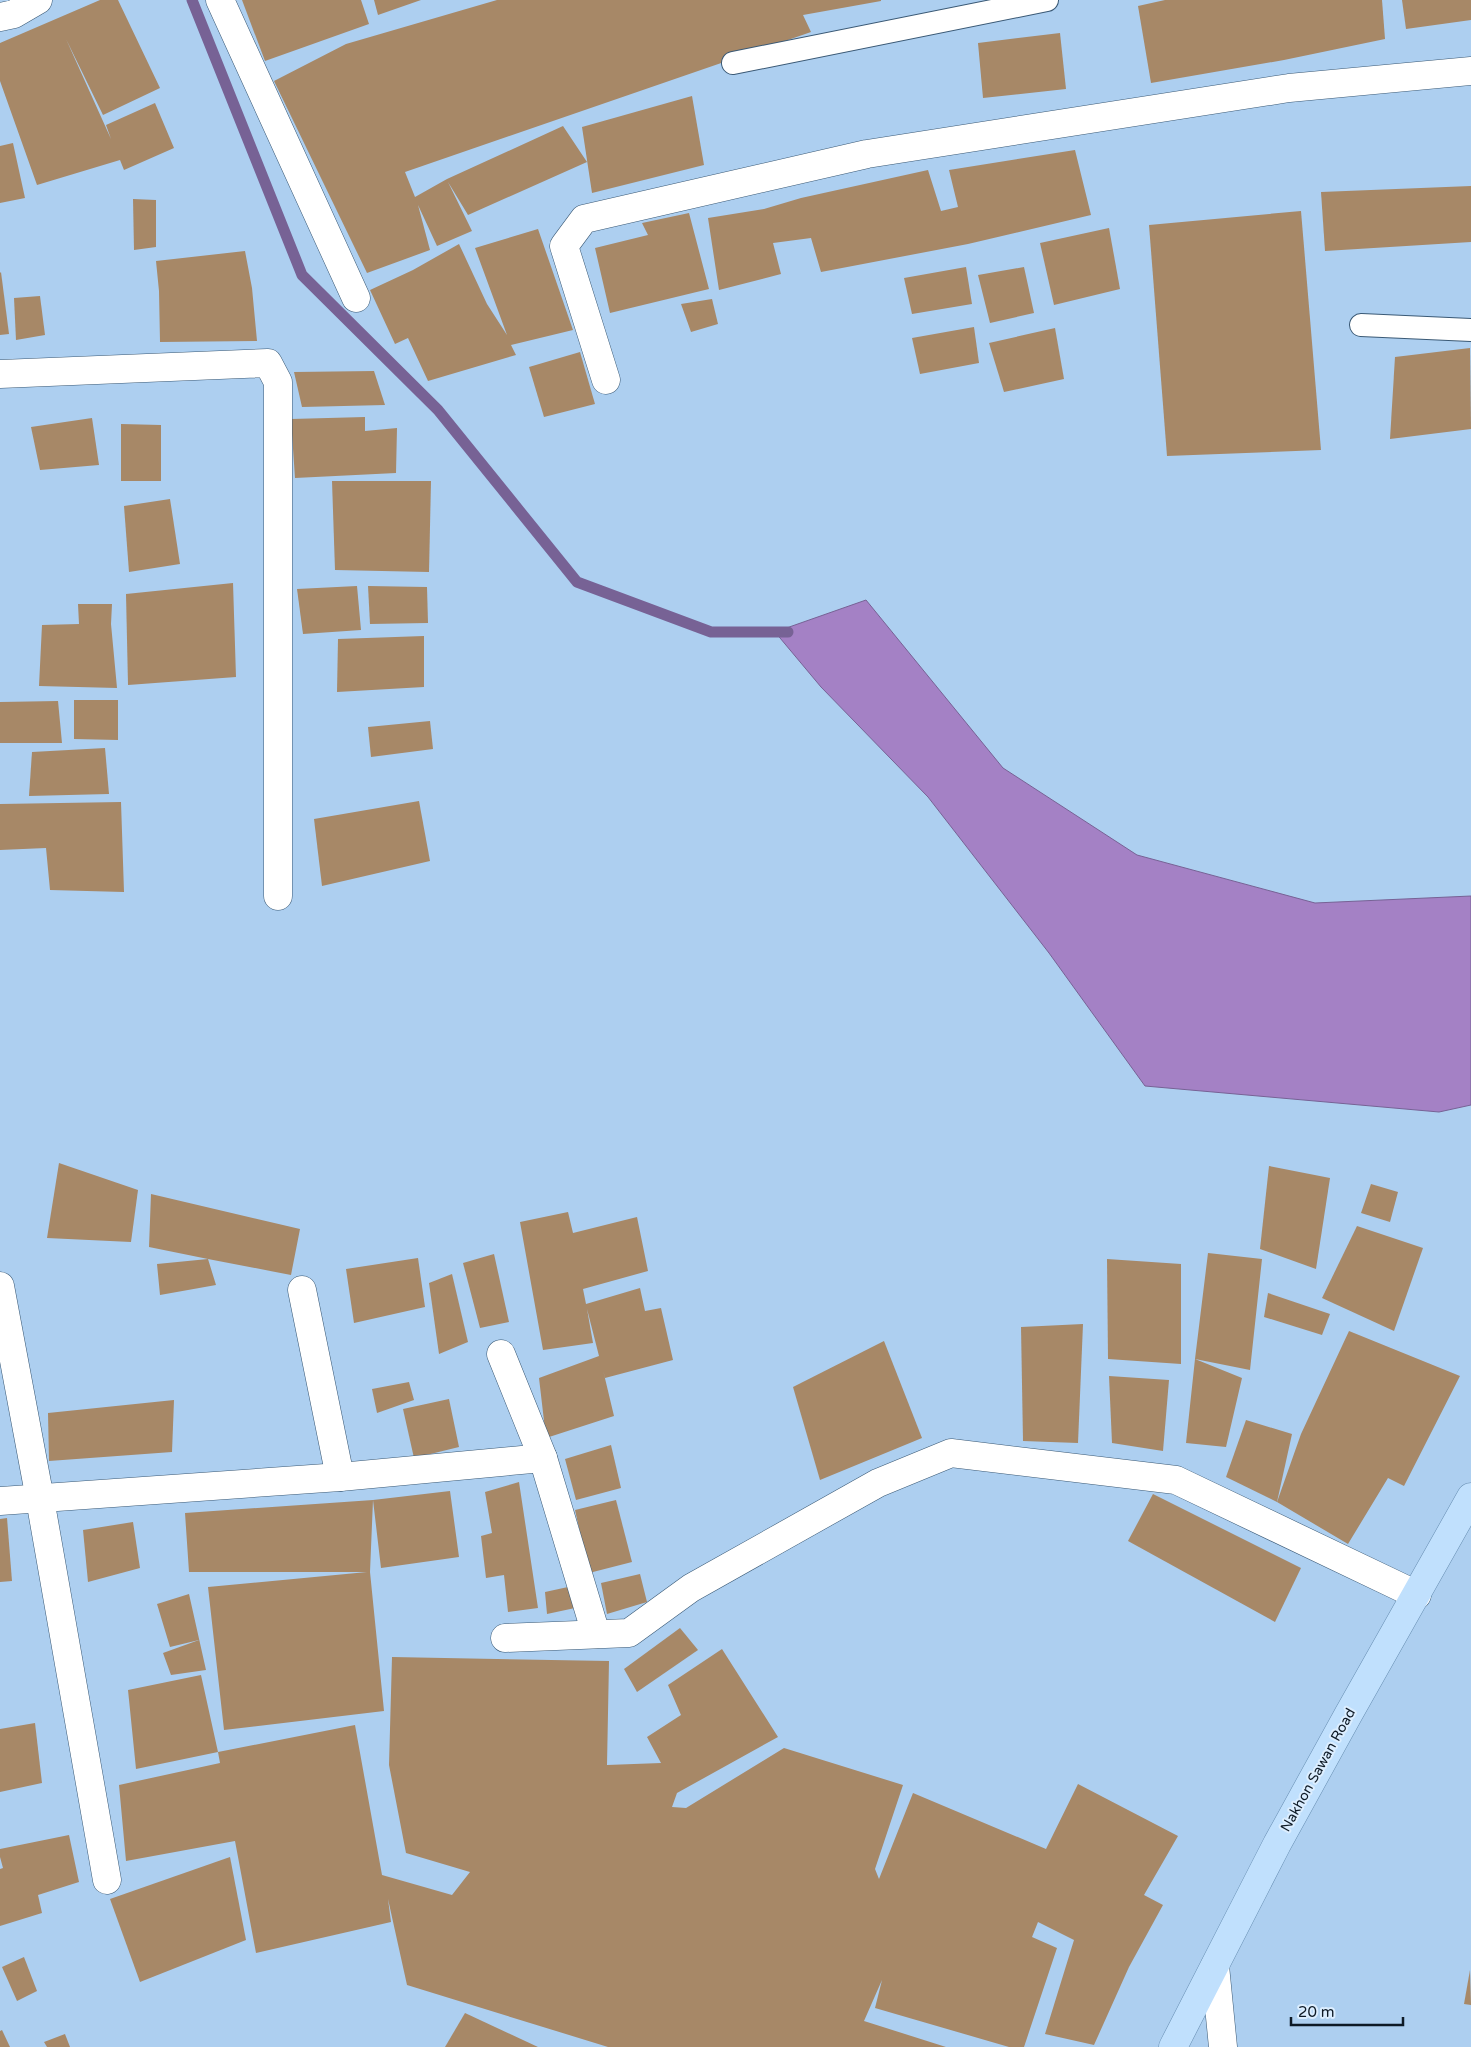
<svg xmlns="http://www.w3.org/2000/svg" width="1471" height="2047" viewBox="0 0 1471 2047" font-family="'Varela Round',sans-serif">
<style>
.water{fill:#a481c5;stroke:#776295}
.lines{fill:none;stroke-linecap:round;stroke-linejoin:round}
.stream{stroke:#776295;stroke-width:11}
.building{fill:#a78867}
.service-casing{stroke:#3a5975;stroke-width:24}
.minor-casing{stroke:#3a5975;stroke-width:29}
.primary-casing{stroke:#668db1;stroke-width:29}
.service{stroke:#fff;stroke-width:22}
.minor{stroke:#fff;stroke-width:28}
.primary{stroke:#c0e0fd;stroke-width:28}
.labels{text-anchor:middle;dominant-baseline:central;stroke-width:4;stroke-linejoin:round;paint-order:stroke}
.street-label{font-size:14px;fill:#0e1a26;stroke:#dceeff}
</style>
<rect width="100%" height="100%" fill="#adcff0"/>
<path class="water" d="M866,600L1003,768L1137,855L1315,903L1471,896V1105L1439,1112L1145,1086L1049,953L928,797L821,687L775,632Z"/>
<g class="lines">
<path class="stream" d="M192,0L302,275L438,410L577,582L711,632H788"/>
</g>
<g class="building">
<path d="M100,0H118L160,88L103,115L66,39L111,139L106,125L155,103L174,148L124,170L120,160L37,185L0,81V43Z"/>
<path d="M242,0H361L369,24L265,61Z"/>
<path d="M374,0H421L378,15Z"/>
<path d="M497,0H881V1L803,15L811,32L405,172L415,197L447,179L563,126L587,162L468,215L448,182L472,231L437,246L418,205L430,250L367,273L274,81L346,44Z"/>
<path d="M1165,0H1382L1385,39L1284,60L1151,83L1138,6Z"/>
<path d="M1402,0H1471V20L1406,29Z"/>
<path d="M1060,33L1066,89L983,98L978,43Z"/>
<path d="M692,96L704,165L592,193L582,127Z"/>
<path d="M13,143L25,198L0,203V146Z"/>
<path d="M1075,150L1091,215L968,244L821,272L811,238L773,243L781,274L719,290L708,218L764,209L801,198L928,170L941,211L958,207L949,170Z"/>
<path d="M1471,186V242L1325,251L1321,192Z"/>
<path d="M133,199L156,200V247L134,250Z"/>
<path d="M1301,211L1321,450L1167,456L1149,225Z"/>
<path d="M689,213L709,289L610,313L595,248L648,235L642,223Z"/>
<path d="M1109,228L1120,289L1054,305L1040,243Z"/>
<path d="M538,229L573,330L511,345L516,355L428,381L408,338L395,344L370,290L413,270L459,244L487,304L507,335L475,248Z"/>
<path d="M245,251L252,288L257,341L160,342L159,291L156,261Z"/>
<path d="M966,267L972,304L912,314L904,278Z"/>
<path d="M1024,267L1034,313L990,323L978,275Z"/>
<path d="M1,272L9,334L0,335V273Z"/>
<path d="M40,296L45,335L16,340L14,298Z"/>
<path d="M712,299L718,324L691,332L681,304Z"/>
<path d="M974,327L979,363L920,374L912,338Z"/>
<path d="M1055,328L1064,379L1004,392L989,343Z"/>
<path d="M1470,348L1471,429L1390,439L1395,357Z"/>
<path d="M580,352L595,404L544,417L529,367Z"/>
<path d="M374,371L385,405L302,407L294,372Z"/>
<path d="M365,417V431L397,428L396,473L295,478L291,419Z"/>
<path d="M92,418L99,465L40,470L31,427Z"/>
<path d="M121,424L161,425V481H121Z"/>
<path d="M332,481H431L429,572L335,570Z"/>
<path d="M170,499L180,564L129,572L124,506Z"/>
<path d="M233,583L236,677L128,685L126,594Z"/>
<path d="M357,586L361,630L303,634L297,589Z"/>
<path d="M368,586L427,587L428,623L370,624Z"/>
<path d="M78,604H112L111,624L117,688L39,686L42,625L79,624Z"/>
<path d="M424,636V687L337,692L338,639Z"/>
<path d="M74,700H118V740L74,739Z"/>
<path d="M58,701L62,743H0V702Z"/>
<path d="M430,721L433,749L371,757L368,727Z"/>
<path d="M105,748L109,794L29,796L32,752Z"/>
<path d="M419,801L430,861L322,886L314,819Z"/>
<path d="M121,802L124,892L50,890L46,848L0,850V804Z"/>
<path d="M59,1163L138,1190L131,1242L47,1238Z"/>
<path d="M1269,1166L1330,1178L1316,1269L1260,1249Z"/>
<path d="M1371,1184L1398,1192L1390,1222L1361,1213Z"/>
<path d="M151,1194L300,1229L291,1275L208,1259L216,1285L160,1295L157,1264L208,1259L149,1247Z"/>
<path d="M568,1212L573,1233L637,1217L648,1271L583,1289L586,1304L640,1288L645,1311L661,1308L673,1360L605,1378L603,1370L614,1416L546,1438L539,1378L599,1356L587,1309L593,1343L543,1350L520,1222Z"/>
<path d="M1357,1226L1423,1248L1394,1331L1322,1298Z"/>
<path d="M1208,1253L1262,1259L1250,1370L1195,1359L1242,1378L1226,1447L1186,1443L1195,1359Z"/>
<path d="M494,1254L509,1322L480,1328L463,1263Z"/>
<path d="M418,1258L425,1307L354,1323L346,1269Z"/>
<path d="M1107,1259L1181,1264V1364L1108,1359Z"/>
<path d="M452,1274L468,1342L439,1354L429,1283Z"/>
<path d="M1268,1293L1330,1314L1322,1335L1264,1317Z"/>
<path d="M1083,1324L1078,1443L1023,1441L1021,1327Z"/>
<path d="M1349,1331L1460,1376L1404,1486L1388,1478L1348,1544L1277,1502L1301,1434Z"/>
<path d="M884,1341L922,1438L820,1480L793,1387Z"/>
<path d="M1109,1376L1169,1380L1163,1451L1112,1443Z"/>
<path d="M409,1382L414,1400L377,1413L372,1389Z"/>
<path d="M449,1399L459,1447L414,1458L403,1409Z"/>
<path d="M174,1400L172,1452L49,1461L48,1413Z"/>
<path d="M1246,1420L1292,1434L1277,1502L1226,1477Z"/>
<path d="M611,1445L621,1488L576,1500L565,1459Z"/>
<path d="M519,1482L538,1608L508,1612L504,1575L486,1578L481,1536L492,1533L485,1492Z"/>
<path d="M450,1491L459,1557L381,1568L373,1500L370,1572L384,1711L224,1730L208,1587L367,1572H189L185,1513L373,1500Z"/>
<path d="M1153,1494L1301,1568L1275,1622L1128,1541Z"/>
<path d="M616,1500L632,1562L589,1573L575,1510Z"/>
<path d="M7,1518L12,1581L0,1582V1519Z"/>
<path d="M133,1522L140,1568L88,1582L83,1530Z"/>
<path d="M640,1574L647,1602L607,1614L601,1583Z"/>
<path d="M568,1587L575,1608L547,1614L545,1592Z"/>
<path d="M189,1594L206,1670L171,1675L163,1653L199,1640L170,1647L157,1604Z"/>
<path d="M680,1628L698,1650L637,1692L624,1669Z"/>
<path d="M722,1649L778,1737L677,1793L672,1807L686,1808L784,1748L903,1785L875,1869L879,1879L913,1793L1046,1849L1078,1784L1178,1836L1144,1895L1163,1905L1129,1967L1094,2045L1045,2034L1074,1940L1038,1922L1032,1937L1057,1948L1024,2047H1009L875,2008L882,1980L864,2021L946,2047H608L407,1985L388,1899L391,1922L256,1953L235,1841L126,1861L119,1785L220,1763L218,1752L136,1769L128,1690L201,1675L218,1752L355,1725L382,1875L452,1895L470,1872L406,1853L389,1765L392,1657L609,1661L607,1765L661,1763L647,1737L681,1715L668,1685Z"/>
<path d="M35,1723L42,1783L0,1792V1729Z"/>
<path d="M69,1835L79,1882L38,1895L42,1913L0,1926V1869L3,1868L0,1857V1849Z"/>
<path d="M230,1857L246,1940L140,1982L110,1899Z"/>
<path d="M24,1957L37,1991L17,2001L2,1967Z"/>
<path d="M1470,1970L1471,2005L1464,2004Z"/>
<path d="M465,2013L538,2047H445Z"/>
<path d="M2,2030L10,2047H0V2031Z"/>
<path d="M65,2034L70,2047H47L44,2042Z"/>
</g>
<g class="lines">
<g class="service-casing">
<g id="service">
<path d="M733,63L1047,0"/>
<path d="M1361,325L1471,330"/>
</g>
</g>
<g class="minor-casing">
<g id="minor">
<path d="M220,0L356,298"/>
<path d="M0,17L14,14L38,0"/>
<path d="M0,374L268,363L278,382V896"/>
<path d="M606,380L564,246L584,219L867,154L1289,88L1471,71"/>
<path d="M0,1286L40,1499L107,1880"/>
<path d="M302,1290L340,1477"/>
<path d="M501,1354L543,1458L596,1634"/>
<path d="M0,1501L340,1477L543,1458"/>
<path d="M505,1638L629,1633L691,1588L878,1483L951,1453L1176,1480L1417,1595"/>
<path d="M1215,1966L1223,2047"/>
</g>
</g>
<g class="primary-casing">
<path id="primary" d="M1173,2047L1277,1844L1348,1715L1471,1497"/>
</g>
<use href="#service" class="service"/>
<use href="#minor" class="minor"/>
<use href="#primary" class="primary"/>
</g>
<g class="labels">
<g class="street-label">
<text transform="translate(1318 1770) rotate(-61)">Nakhon Sawan Road</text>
</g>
</g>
<path d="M1291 2017v8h112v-8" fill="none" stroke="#0e1a26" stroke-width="2.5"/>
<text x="1298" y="2017" font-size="15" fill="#0e1a26" stroke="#dceeff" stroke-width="4" paint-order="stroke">20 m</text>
</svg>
